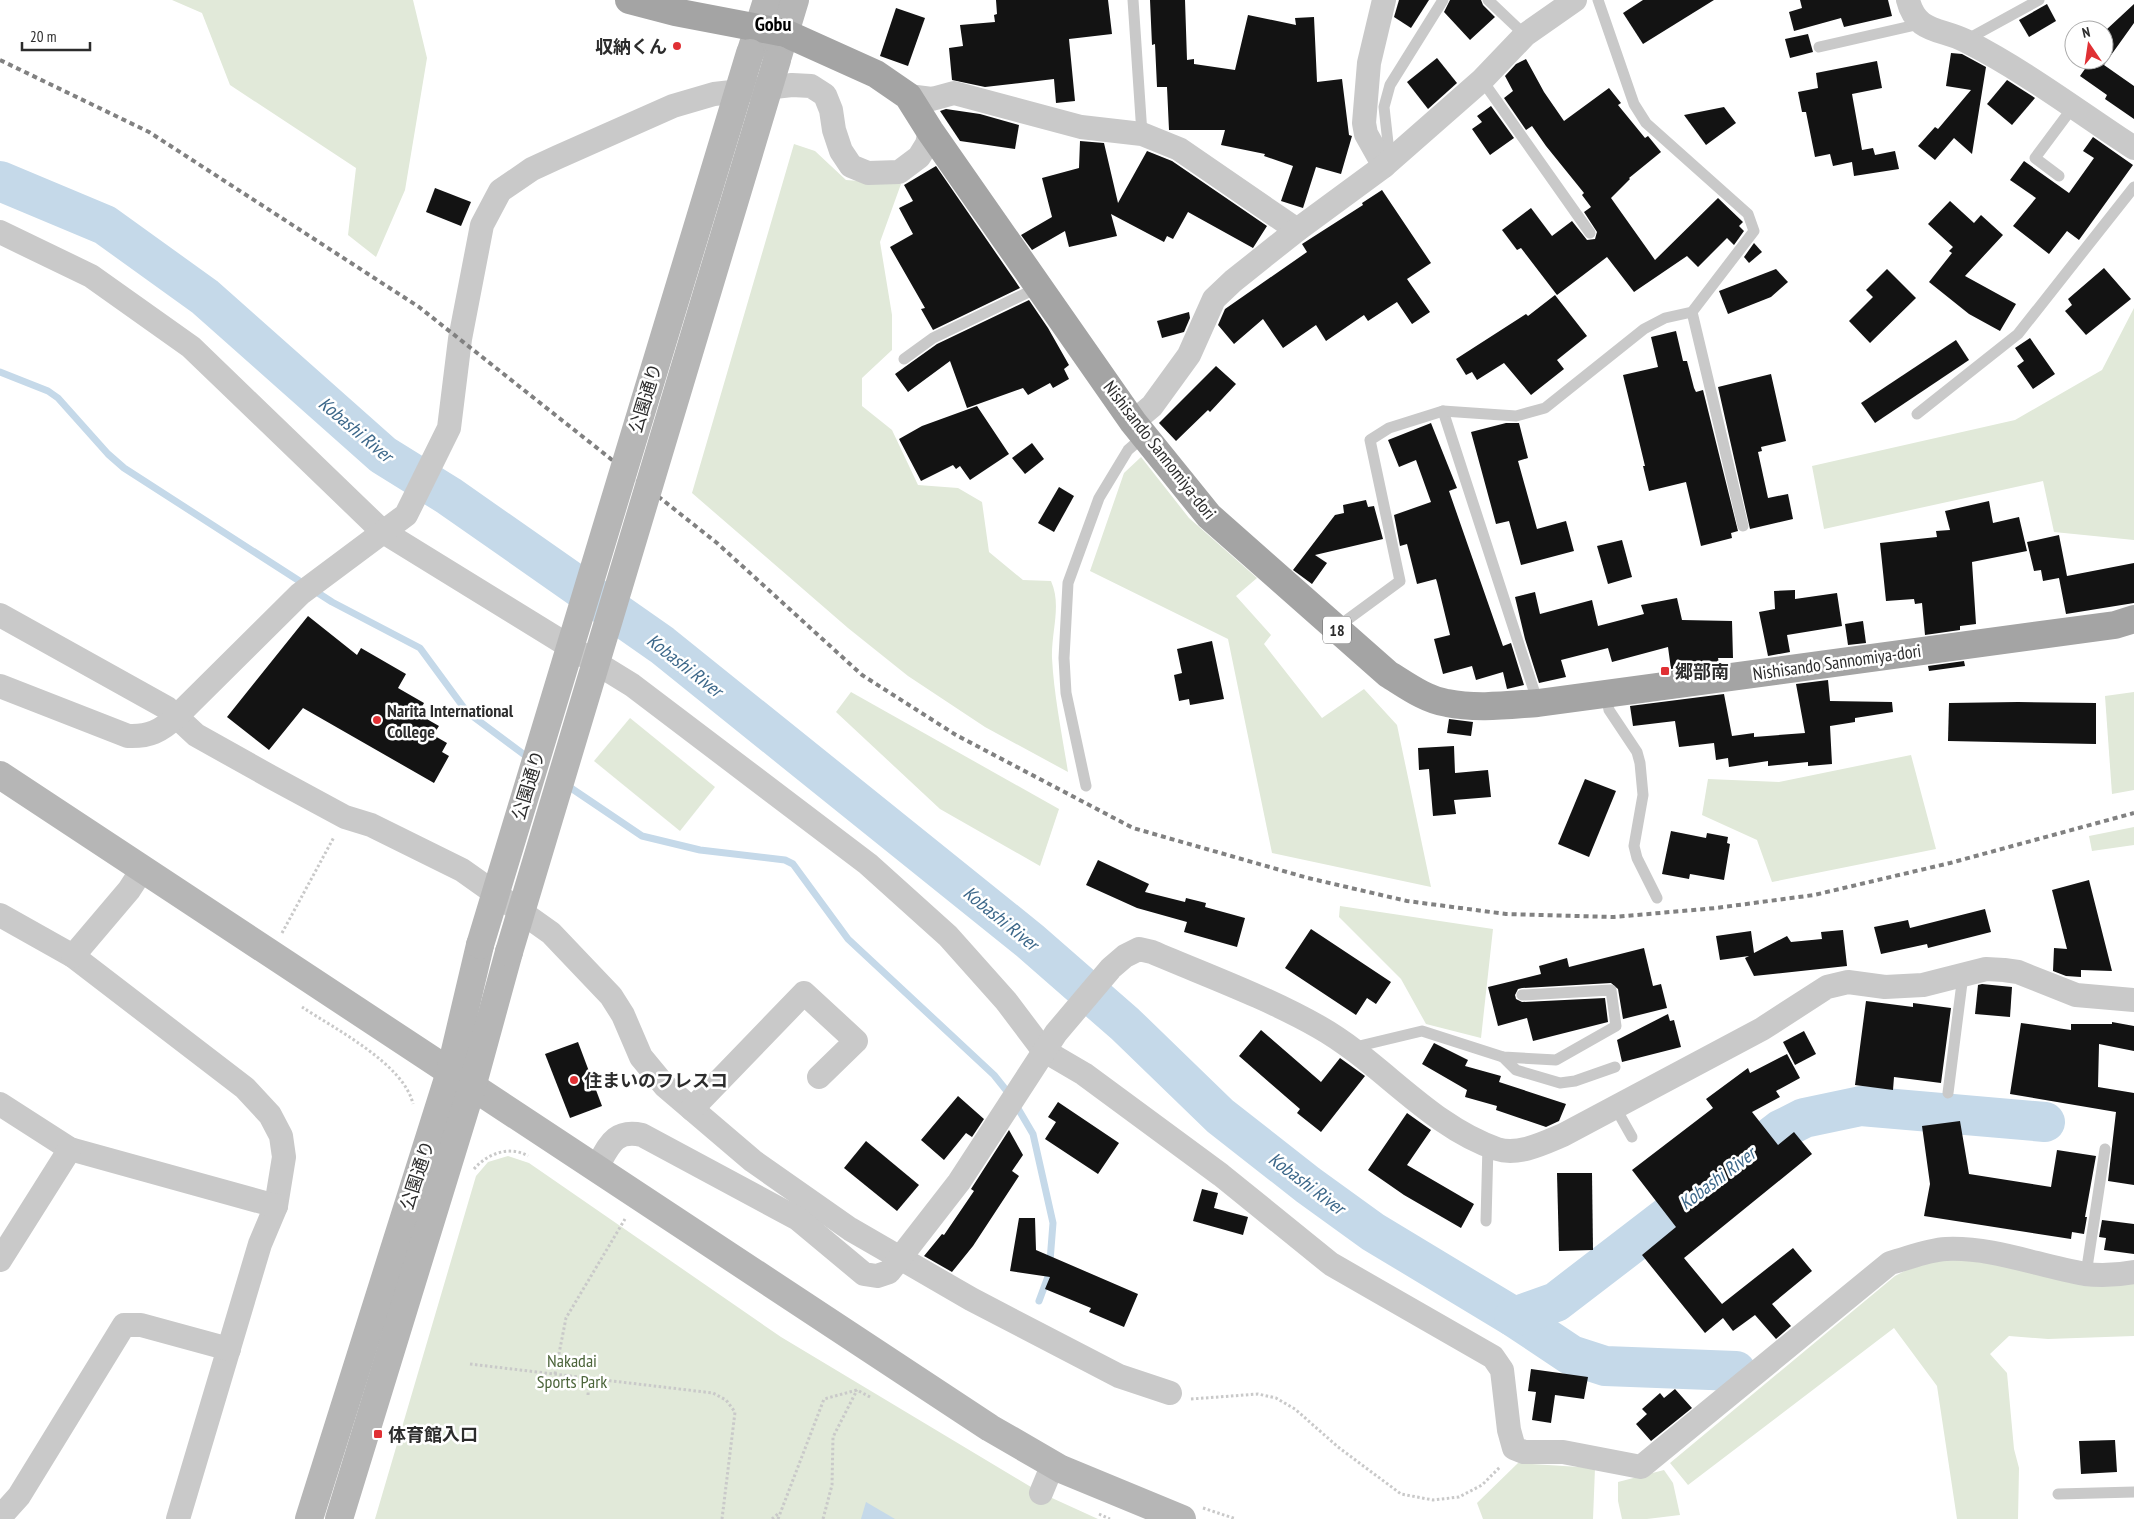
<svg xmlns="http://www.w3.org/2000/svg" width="2134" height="1519" viewBox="0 0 2134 1519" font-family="'PT Sans Narrow','Noto Sans JP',sans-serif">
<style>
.green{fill:#e1e9d9}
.water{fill:#c5d9e9}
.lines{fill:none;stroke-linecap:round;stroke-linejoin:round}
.stream{stroke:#c5d9e9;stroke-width:7}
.river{stroke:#c5d9e9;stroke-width:40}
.building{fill:#131313}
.path{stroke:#c9c9c9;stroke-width:3;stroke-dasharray:2.5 2.5;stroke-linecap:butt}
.lane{stroke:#c9c9c9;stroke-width:11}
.street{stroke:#c9c9c9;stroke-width:24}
.secondary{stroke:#b6b6b6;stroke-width:28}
.primary{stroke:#a4a4a4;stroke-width:28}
.rail{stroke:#818181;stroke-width:4;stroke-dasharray:5 4;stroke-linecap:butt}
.secondary-bridge{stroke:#b6b6b6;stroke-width:28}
.poi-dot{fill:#e03034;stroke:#fff;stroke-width:2}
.labels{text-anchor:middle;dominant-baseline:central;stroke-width:5;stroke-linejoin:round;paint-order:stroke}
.shield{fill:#fff;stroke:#6b6b6b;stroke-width:1}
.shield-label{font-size:16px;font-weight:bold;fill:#2c2c2c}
.poi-label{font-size:18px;font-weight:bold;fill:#2c2c2c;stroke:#fff;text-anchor:start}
.street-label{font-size:18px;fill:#2c2c2c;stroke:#fff}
.park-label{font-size:18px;fill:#4c653b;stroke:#fff}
.water-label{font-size:19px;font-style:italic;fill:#3d688a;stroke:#fff}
.quarter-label{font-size:20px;font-weight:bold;fill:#000;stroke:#fff}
</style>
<rect width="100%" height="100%" fill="#fff"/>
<g class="green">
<path d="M172,0H413L427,58L405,190L376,257L348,235L356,168L230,85L202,13Z"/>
<path d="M794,144L815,151L846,180L901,184L880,242L892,315V350L862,378V406L892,430L918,485L958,488L982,502L989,552L1023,580L1051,581C1062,605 1051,632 1052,658C1054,696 1062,734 1068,772L985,727L908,676L848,628L692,493Z"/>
<path d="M2134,308V540L2054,532L2043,481L1824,529L1812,466L2015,420L2102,370Z"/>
<path d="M1141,457L1189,518L1257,578L1236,596L1271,635L1264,644L1322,718L1364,689L1397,725L1431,887L1272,853L1228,639L1090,571L1124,473Z"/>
<path d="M851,692L1059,809L1040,866L940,809L836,712Z"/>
<path d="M2134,692V790L2112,794L2105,696Z"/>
<path d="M630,718L715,787L680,831L594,761Z"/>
<path d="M1911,755L1936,849L1772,882L1757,840L1702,815L1708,779L1779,782Z"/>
<path d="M2134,827V845L2092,851L2089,836Z"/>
<path d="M1340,906L1493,929L1481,1038L1426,1024L1401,979L1339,917Z"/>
<path d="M508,1156L529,1163L781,1337L1041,1493L1098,1519H375L476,1176L488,1162Z"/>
<path d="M1947,1255L2134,1281V1336L2048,1339L2009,1336L1990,1354L2007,1373L2014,1449L2019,1468L2018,1519H1957L1937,1386L1894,1328L1688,1485L1670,1463L1895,1276L1928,1259Z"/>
<path d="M1518,1463L1595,1468L1593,1519H1483L1477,1503Z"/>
<path d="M1664,1470L1673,1483L1680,1515L1647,1519H1622L1618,1501V1482Z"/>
</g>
<path class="water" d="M866,1502L895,1519H861Z"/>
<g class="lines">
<g class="stream">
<path d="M0,372L48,391L58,398L108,454L124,468L332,602L420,648L467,712L530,759"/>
<path d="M565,784L642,836L700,850L785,860L793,864L848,939L994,1075L1010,1095L1033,1134L1053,1223L1049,1274L1039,1301"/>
</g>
<g class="river">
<path d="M0,181L105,225L205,297L383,455L449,496L662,645L1030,941L1125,1024L1220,1116L1308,1185L1373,1232L1514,1317L1571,1355L1605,1366L1736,1371"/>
<path d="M1514,1317L1556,1302L1780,1130L1804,1118L1861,1106L2045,1122"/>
</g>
</g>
<g class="building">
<path d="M996,0H1108L1112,34L1069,39L1075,101L1056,103L1054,79L985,87L952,80L949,48L963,46L960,25L995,22L994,15L997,14Z"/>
<path d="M1150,0H1185L1187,60L1194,59V64L1235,70L1248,15L1296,25L1295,18L1314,17L1317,82L1342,79L1349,135L1352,136L1341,174L1316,167L1303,208L1281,201L1293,166L1264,156L1265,154L1221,145L1225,130H1169L1167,87H1157L1155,44L1152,45Z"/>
<path d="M1399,0H1429L1411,28L1394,17Z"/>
<path d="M1450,0H1481L1483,5L1495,17L1470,40L1444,12Z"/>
<path d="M1643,0H1714L1643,44L1623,13Z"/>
<path d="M1800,0H1888L1892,16L1844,27L1841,18L1794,31L1789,12L1802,8Z"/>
<path d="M2047,4L2056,21L2029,37L2019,20Z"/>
<path d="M2134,4V23L2104,65L2134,86V119L2105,99L2107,95L2080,76L2087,66L2081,60H2104L2103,30H2106Z"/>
<path d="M896,8L925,18L908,66L880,56Z"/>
<path d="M1808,34L1813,52L1790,58L1785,39Z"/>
<path d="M1951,53L1962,54L1986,67L1972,154L1954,138L1935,160L1918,146L1935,127L1938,129L1971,90L1946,86Z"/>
<path d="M1437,58L1457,83L1428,109L1407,82Z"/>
<path d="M1526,59L1544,92L1564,121L1609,88L1621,103L1618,105L1645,138L1648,136L1661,152L1629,178L1630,179L1611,198L1655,260L1718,198L1743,222L1739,226L1744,231L1734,245L1727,238L1698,267L1687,256L1634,292L1607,257L1557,295L1521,248L1517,250L1502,230L1531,208L1552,236L1572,221L1587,240L1595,239L1597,232L1584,212L1591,207L1582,195L1584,193L1546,146L1532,126L1526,130L1504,98L1513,91L1505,76L1516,64Z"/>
<path d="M1877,61L1882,88L1852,94L1862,150L1873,148L1875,155L1895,151L1899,169L1854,176L1852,162L1833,166L1830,154L1815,157L1806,112H1802L1798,92L1818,88L1816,73Z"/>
<path d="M2007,80L2035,98L2012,125L1987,104Z"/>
<path d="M1491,106L1514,138L1490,155L1472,129L1482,122L1477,116Z"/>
<path d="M1724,107L1736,123L1706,145L1684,115Z"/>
<path d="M946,109L980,114L1019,125L1015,149L960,141L940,111Z"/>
<path d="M2093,137L2133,165L2079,240L2067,231L2049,254L2013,226L2036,198L2010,180L2024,161L2069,193L2094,158L2083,151Z"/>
<path d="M1080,141L1104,143L1118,203L1147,151L1172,161L1267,226L1253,248L1188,212L1173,239L1167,236L1164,242L1111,214L1117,236L1069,247L1065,231L1032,250L1021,235L1052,217L1042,178L1079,168Z"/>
<path d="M936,166L1020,288L933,330L921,309L925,308L890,247L913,234L899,208L913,201L904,185Z"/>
<path d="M435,188L471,202L461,226L426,212Z"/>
<path d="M1382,190L1431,263L1407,279L1430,312L1412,324L1397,302L1368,321L1364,315L1326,341L1316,325L1283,348L1263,319L1234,344L1218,325L1225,309L1307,252L1302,244L1363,205L1362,203Z"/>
<path d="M1950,201L1974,223L1981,215L2003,235L1965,276L2016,304L2000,331L1969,314L1929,282L1952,253L1949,251L1953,247L1928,224Z"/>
<path d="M1754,243L1762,252L1749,263L1744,257Z"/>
<path d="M2104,268L2131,299L2086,335L2065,311L2072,305L2068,299Z"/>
<path d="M1776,269L1788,282L1771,297L1728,314L1719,291Z"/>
<path d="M1887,269L1916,298L1870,343L1849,321L1873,297L1866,290Z"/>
<path d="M1555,295L1587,336L1557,360L1564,369L1531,395L1504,363L1477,380L1472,372L1466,375L1456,359L1526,314L1528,316Z"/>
<path d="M1029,300L1048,328L1069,365L1064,369L1069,379L1053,388L1050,383L1028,395L1023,388L967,408L950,361L908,392L895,374L937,344Z"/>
<path d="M1189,312L1190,318L1184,332L1162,338L1157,321Z"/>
<path d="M1676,331L1683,361H1687L1694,388L1696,392L1703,390L1738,531L1731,533L1732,538L1701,546L1686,482L1649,491L1643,466H1645L1623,375L1658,367L1651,337Z"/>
<path d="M2030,338L2055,374L2033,389L2017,366L2024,361L2015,348Z"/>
<path d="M1956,340L1969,360L1875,423L1861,403Z"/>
<path d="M1216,366L1236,384L1210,412L1208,410L1176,441L1159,423Z"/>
<path d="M1771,374L1786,441L1761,447L1762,451L1758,452L1768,498L1788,494L1793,519L1750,529L1718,387Z"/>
<path d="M977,406L1009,454L970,480L960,466L956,469L953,465L921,481L899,439L922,426Z"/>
<path d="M1431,423L1457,488L1449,491L1503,646L1511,643L1524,685L1507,689L1503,672L1476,680L1472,666L1443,674L1434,639L1450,635L1437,582L1436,579L1417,584L1407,544L1400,546L1394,515L1431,502L1416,460L1399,467L1388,440Z"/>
<path d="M1506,423H1519L1528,458L1518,461L1537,529L1566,521L1574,551L1521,565L1509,521L1496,524L1471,432Z"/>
<path d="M1032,443L1044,459L1025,474L1012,458Z"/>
<path d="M1059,487L1074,496L1054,532L1038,523Z"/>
<path d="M1366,500L1368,507L1374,506L1383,539L1315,555L1327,563L1312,584L1293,570L1335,515L1344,513L1343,505Z"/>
<path d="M1989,501L1993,523L2019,517L2027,551L1972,562L1976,624L1960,626V630L1925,635L1922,603L1915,604L1914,599L1886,601L1880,543L1937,537L1936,531L1950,530L1945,511Z"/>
<path d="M2059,535L2067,576L2134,563V603L2066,614L2059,578L2043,581L2041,570L2034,571L2027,542Z"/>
<path d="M1622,540L1632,577L1608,584L1597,546Z"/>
<path d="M1795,590V599L1837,593L1842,626L1787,635L1790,652L1768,656L1759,612L1775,609L1774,591Z"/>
<path d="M1535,592L1540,614L1592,600L1598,626L1644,614L1641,605L1677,598L1682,620L1732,621L1733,658H1718L1719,663L1671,669L1668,647L1612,662L1608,648L1561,660L1566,677L1539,683L1525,639L1515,597Z"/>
<path d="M308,616L357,655L361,648L406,674L398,688L424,703L418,714L439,726L433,735L447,743L442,752L449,756L434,783L303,708L269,750L227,717Z"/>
<path d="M1863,621L1866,643L1848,645L1845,624Z"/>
<path d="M1212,641L1224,699L1190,705L1189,699L1179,701L1174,675L1182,673L1177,649Z"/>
<path d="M1964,661L1965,666L1929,671L1928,666Z"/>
<path d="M1828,680L1830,701L1892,702L1893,712L1855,718V722L1830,726L1832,764L1808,766V762L1768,766V761L1729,767L1728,758L1716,760L1714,743L1679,747L1675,721L1633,726L1630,706L1724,694L1732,736L1754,733V737L1805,733L1796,684Z"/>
<path d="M2018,702L2096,703V744L1948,741L1949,703Z"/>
<path d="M1449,719L1473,722L1471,736L1447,733Z"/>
<path d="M1454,746L1455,773L1488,770L1491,797L1454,800L1456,814L1433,816L1429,769L1419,770L1418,748Z"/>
<path d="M1585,779L1616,791L1589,857L1558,844Z"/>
<path d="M1671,831L1706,838L1707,833L1728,837L1727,843L1730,844L1724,880L1690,874L1689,879L1662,874Z"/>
<path d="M1098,860L1149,884L1145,892L1185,902L1186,898L1206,903L1205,907L1245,918L1237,947L1184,932L1187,922L1137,908L1086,885Z"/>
<path d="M2089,880L2112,971L2081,970V977L2066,976L2053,971L2054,948L2067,949L2052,890Z"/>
<path d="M1985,909L1991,932L1928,948L1927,944L1881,954L1874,927L1908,920L1910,928Z"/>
<path d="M1311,929L1391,982L1376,1004L1367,998L1356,1015L1285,968Z"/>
<path d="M1843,930L1847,966L1754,976L1745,958L1749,956L1720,960L1716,936L1751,931L1754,953L1787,936L1791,942L1822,939L1821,932Z"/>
<path d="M1644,948L1653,986L1661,984L1667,1008L1623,1019L1618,989L1611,983L1522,988L1518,989L1515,995L1516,999L1522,1002L1605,998L1608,1022L1533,1041L1527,1018L1498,1026L1488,987L1541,974L1539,966L1567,958L1569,967Z"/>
<path d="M1982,984L2012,987L2010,1017L1975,1014L1978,985Z"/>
<path d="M1866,1001L1913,1007V1003L1951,1008L1941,1083L1894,1077L1893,1090L1855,1085Z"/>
<path d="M1668,1014L1670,1021L1674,1020L1681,1047L1622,1062L1617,1040Z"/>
<path d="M2112,1022L2134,1026V1051L2099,1044L2098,1087L2134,1093V1185L2108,1181L2116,1112L2010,1094L2021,1023L2071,1030V1024H2112Z"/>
<path d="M1261,1030L1321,1082L1340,1058L1365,1076L1321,1132L1297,1113L1300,1109L1239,1056Z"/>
<path d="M1804,1031L1816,1054L1795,1065L1783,1042Z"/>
<path d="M578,1042L602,1106L570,1118L545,1054Z"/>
<path d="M1434,1043L1468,1060L1465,1066L1501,1076L1499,1082L1566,1104L1559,1121L1546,1127L1496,1110L1497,1106L1465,1097L1467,1090L1422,1064Z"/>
<path d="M1787,1054L1800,1078L1776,1091L1780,1097L1752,1112L1778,1145L1794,1132L1812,1154L1684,1258L1722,1304L1793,1248L1812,1271L1772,1304L1791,1326L1776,1339L1755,1315L1733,1331L1723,1318L1705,1333L1642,1255L1676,1227L1632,1170L1713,1108L1706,1099L1748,1068L1750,1073Z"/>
<path d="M958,1096L984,1119L972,1137L966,1133L944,1160L921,1140Z"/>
<path d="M1058,1102L1119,1143L1098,1174L1045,1139L1056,1122L1048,1117Z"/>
<path d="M1407,1113L1431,1130L1407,1165L1474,1204L1461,1228L1404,1195L1368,1170Z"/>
<path d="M1960,1121L1969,1174L2051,1187L2057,1150L2096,1156L2085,1217H2087L2084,1234L2072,1232L2071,1239L1924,1216L1930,1184L1922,1126Z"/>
<path d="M1009,1130L1023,1155L1012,1171L1019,1176L973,1246L952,1272L924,1256L942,1234L944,1235L974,1191L971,1189Z"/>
<path d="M866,1141L919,1185L897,1211L844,1168Z"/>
<path d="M1557,1173H1592L1593,1250L1559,1251Z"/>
<path d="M1202,1189L1218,1193L1214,1208L1248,1217L1243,1235L1193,1221Z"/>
<path d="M1019,1218H1035L1036,1250L1138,1294L1124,1327L1089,1312L1091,1308L1045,1289L1050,1277L1010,1271Z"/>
<path d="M2102,1220L2134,1224V1254L2104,1250L2106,1238L2099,1237Z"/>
<path d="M1531,1369L1588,1377L1584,1399L1555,1395L1551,1423L1532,1420L1536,1392L1528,1391Z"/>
<path d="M1675,1389L1692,1408L1651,1441L1636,1424L1647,1414L1642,1409L1660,1393L1664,1398Z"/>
<path d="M2115,1440L2117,1472L2081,1474L2079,1441Z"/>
</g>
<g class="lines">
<g class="path">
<path d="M282,933L334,837"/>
<path d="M302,1007C335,1029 404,1064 413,1104"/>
<path d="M474,1169C487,1154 509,1145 528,1156"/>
<path d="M470,1364L713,1393L726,1400L735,1412L722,1519"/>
<path d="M555,1374L566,1318L625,1219"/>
<path d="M588,1395L589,1378"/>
<path d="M1191,1399L1258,1394L1276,1398L1295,1409L1338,1447L1401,1494L1433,1500L1459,1497L1482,1485L1500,1467"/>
<path d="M1203,1508L1236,1519"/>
<path d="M1099,1514L1110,1519"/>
<path d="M772,1519L779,1513"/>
<path d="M778,1519L824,1399L857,1390L870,1397"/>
<path d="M823,1519L832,1485L833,1437L857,1390"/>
</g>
<g class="lane">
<path d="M1133,0L1142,134"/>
<path d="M1488,0L1525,35"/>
<path d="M1966,40L2039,0"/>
<path d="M1819,47L1920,24"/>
<path d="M1482,80L1590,233"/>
<path d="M1385,162L1388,143L1384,107L1390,85L1443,0"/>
<path d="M2059,176L2035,158L2073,107"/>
<path d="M1692,312L1743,526"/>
<path d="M904,359L933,338L1039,287"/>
<path d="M1443,411L1538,703"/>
<path d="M1917,414L2018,334L2134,187"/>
<path d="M1336,628L1400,581L1370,440L1389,428L1443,411L1516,416L1545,408L1644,329L1665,318L1692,312L1754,231L1748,214L1646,123L1634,104L1598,0"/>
<path d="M1606,693L1609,710L1637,752L1640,763L1643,795L1634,846L1637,858L1657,898"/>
<path d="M1086,786L1066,693L1064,658L1068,583L1099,498L1128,450L1144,436"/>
<path d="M1351,1048L1422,1031L1503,1057L1556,1060L1616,1026L1611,990L1522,995"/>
<path d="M1503,1057L1516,1070L1560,1083L1575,1081L1615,1067"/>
<path d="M1948,1093L1963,975"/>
<path d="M1615,1107L1632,1137"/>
<path d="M1486,1221L1488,1145"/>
<path d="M2086,1274L2105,1149"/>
<path d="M2058,1494L2134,1492"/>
</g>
<g class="street">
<path d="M1908,0C1916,33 1940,28 1966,41C2025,71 2079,112 2134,148"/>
<path d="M908,96L932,99L954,93L1081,127L1142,134L1179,149L1297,230"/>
<path d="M1384,166L1366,134L1364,123L1369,63L1384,0"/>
<path d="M0,232L91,276L191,347L382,531L632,685L868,864L948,936L1006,1001L1043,1050L1084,1074L1221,1175L1331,1264L1493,1357L1502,1370L1509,1430L1514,1448L1524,1452H1563L1641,1467L1890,1263C1909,1258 1927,1250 1946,1249C1994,1247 2038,1266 2085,1274C2101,1276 2118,1275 2134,1272"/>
<path d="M1133,422L1152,406L1189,355L1214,299L1233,281L1297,230L1384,166L1482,80L1525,35L1575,0"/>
<path d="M0,615L167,708L196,735L271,777L345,817L371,825L462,870L551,933L611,996L623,1015L641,1057L665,1086L753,1161L850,1229L971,1299L1119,1376L1170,1393"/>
<path d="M0,686L128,736C149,737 161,731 176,717L300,594L406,515L449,428L460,339L482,225L500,191L532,169L558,157L673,106L714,94L792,85L811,86L825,95L831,110L834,130L841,151L851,166L868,173L899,172L919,157L927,144L930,131"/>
<path d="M0,915L73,956L245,1088L270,1115L281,1136L284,1157L276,1206L260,1244L178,1519"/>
<path d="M73,956L129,890L142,870"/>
<path d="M0,1104L70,1149L276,1206"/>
<path d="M692,1109L804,993L856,1041L819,1077"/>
<path d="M597,1167C609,1146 614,1129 642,1135L798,1219L864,1274L877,1276L889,1272L959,1182L1056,1033L1111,968L1125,956L1139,949L1152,952C1208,976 1266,997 1319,1027C1381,1062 1429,1126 1497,1149C1518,1156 1544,1143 1563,1135L1762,1029L1827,987L1848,982L1885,987L1923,985L1986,969L2004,970L2018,972L2076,995L2134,1000"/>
<path d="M0,1260L70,1149"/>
<path d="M1041,1493L1053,1464"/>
<path d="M1,1516L19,1496L124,1325H141L229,1349"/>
</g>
<g class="secondary">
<path d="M751,51L767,0"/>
<path d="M778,56L795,0"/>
<path d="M0,775L990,1428L1061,1469L1182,1519"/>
<path d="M309,1519L450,1072L480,945"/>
<path d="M339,1519L472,1087L509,952"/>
</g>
<path class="primary" d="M629,0L675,12L785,33L876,74L908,96L930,131L1133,422L1209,516L1388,674C1406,685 1426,700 1447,703C1477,709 1508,705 1538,703L2115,625L2134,619"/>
<path class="rail" d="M0,60L149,132L419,307L717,543L862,675L956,735L1133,828L1308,878L1407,901L1506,914L1614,917L1716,908L1814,895L1950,863L2134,813"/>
<g class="secondary-bridge">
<path d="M480,945L750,53"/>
<path d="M509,952L777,60"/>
</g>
</g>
<g class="poi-dot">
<circle cx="677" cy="46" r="5"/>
<rect x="1660" y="666" width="10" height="10" rx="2.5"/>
<circle cx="377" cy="720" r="5"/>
<circle cx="574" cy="1080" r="5"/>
<rect x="373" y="1429" width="10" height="10" rx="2.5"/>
</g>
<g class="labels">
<rect class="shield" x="1323" y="616.5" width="28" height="27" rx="4"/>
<g class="shield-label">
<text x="1337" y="630">18</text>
</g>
<g class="poi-label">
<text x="667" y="46" text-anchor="end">収納くん</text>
<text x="1675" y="671">郷部南</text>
<text x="387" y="710">Narita International<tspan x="387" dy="21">College</tspan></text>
<text x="584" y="1080">住まいのフレスコ</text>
<text x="388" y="1434">体育館入口</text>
</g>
<g class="street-label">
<text transform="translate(645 398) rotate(-73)">公園通り</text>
<text transform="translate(1160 450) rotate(52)">Nishisando Sannomiya-dori</text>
<text transform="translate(1837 662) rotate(-8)">Nishisando Sannomiya-dori</text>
<text transform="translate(528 785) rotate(-73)">公園通り</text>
<text transform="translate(417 1175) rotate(-72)">公園通り</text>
</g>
<g class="park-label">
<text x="572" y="1360">Nakadai<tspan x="572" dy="21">Sports Park</tspan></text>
</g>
<g class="water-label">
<text transform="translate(356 429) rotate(40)">Kobashi River</text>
<text transform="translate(685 665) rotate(38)">Kobashi River</text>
<text transform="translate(1001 918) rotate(39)">Kobashi River</text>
<text transform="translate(1717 1178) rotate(-37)">Kobashi River</text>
<text transform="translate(1307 1183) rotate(37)">Kobashi River</text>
</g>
<g class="quarter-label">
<text x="773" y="24">Gobu</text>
</g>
</g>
<g transform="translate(2089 45) rotate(347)"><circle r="24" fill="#ffffff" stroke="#ababab"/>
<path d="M0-4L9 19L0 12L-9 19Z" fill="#e03034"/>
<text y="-8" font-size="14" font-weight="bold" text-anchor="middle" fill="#2c2c2c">N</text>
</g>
<path d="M22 42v8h68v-8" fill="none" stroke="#2c2c2c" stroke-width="2.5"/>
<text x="30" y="42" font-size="15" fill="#2c2c2c" stroke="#ffffff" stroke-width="4" paint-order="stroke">20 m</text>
</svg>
